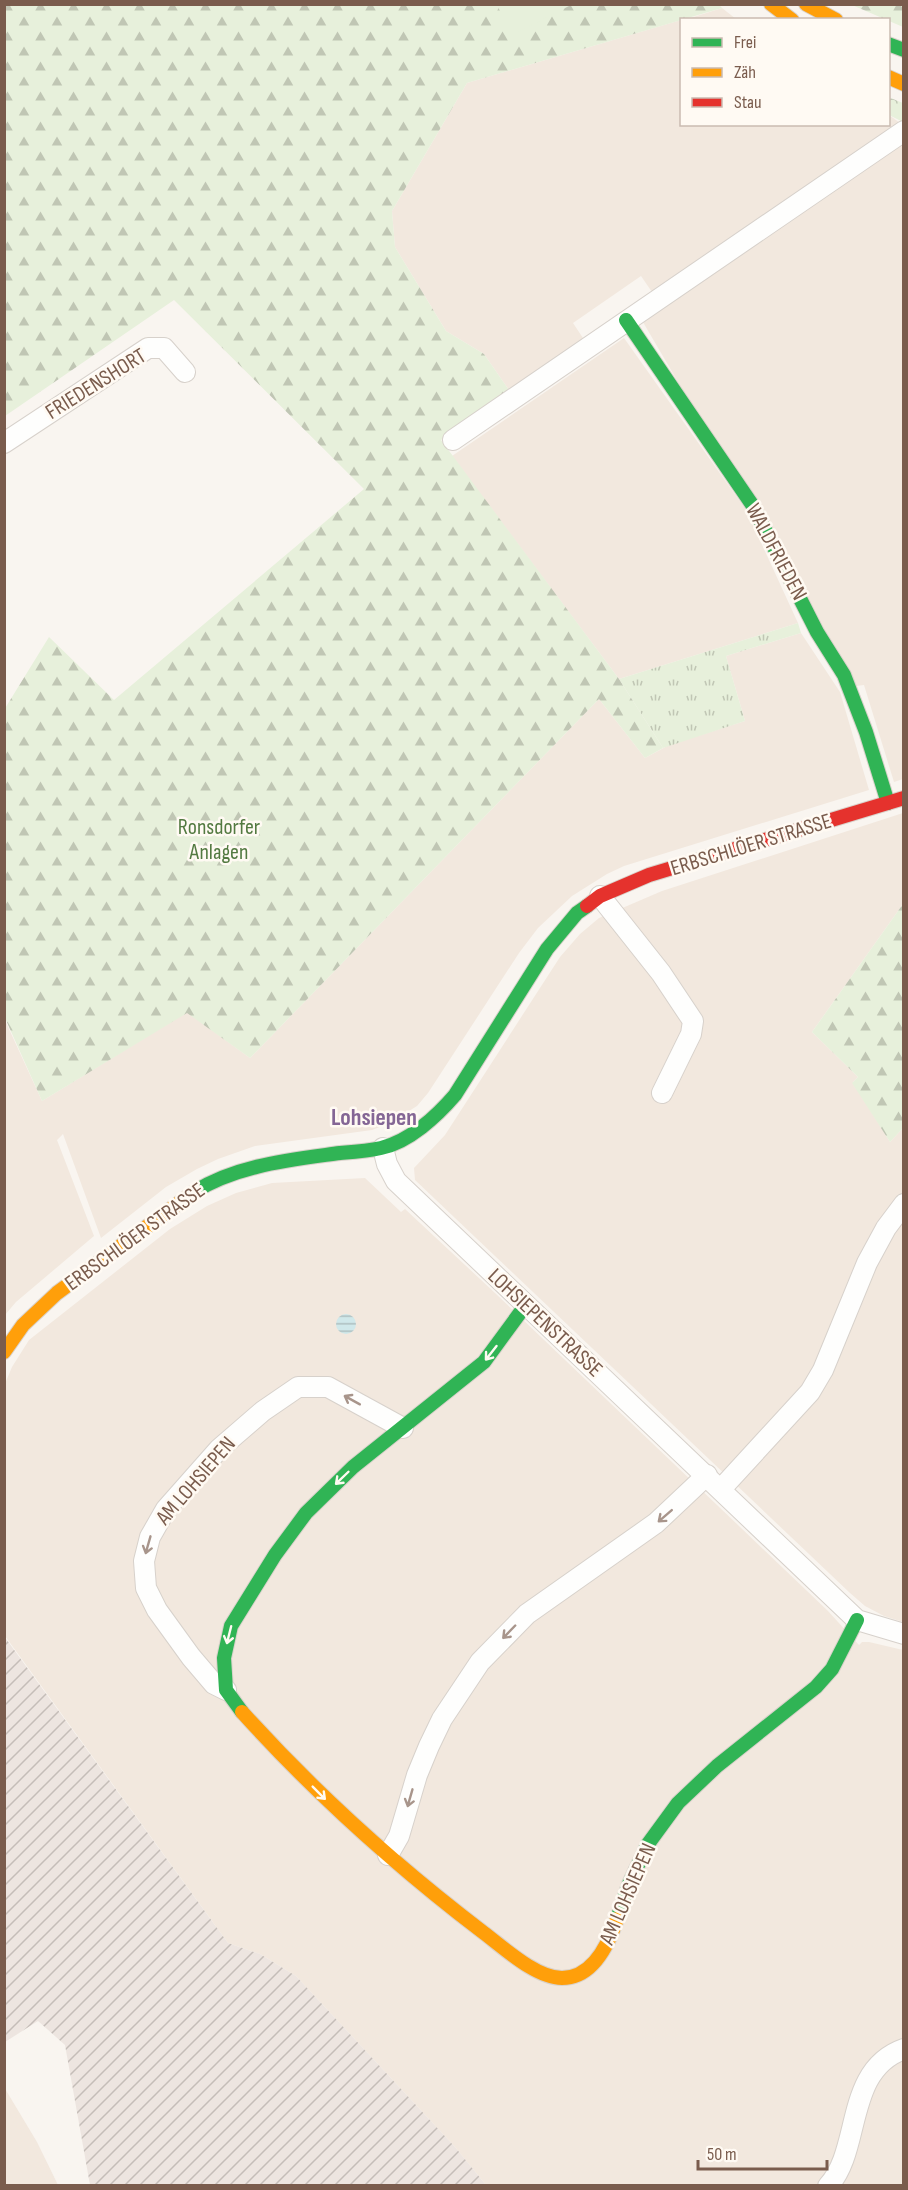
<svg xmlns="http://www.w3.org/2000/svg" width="908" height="2190" viewBox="0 0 908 2190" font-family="'Sofia Sans Condensed',sans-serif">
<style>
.residential{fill:#f2e8de}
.industrial{fill:url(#industrial-furrows)}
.grass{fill:url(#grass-tufts)}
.forest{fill:url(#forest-firs)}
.park{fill:url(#park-crowns)}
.pitch{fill:#e7f0db}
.water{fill:url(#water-rules)}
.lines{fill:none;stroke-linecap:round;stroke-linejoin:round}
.street-casing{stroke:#d7d1cb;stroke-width:22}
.fast-casing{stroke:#d9d2cb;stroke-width:16}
.slow-casing{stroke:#d9d2cb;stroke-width:16}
.jam-casing{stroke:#d9d2cb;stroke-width:16}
.street{stroke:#fefefd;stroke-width:20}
.fast{stroke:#30b455;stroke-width:14}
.slow{stroke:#ff9f0a;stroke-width:14}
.jam{stroke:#e5322d;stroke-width:14}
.oneway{stroke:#fffaf3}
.oneway2{stroke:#a8958b}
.labels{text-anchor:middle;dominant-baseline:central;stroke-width:5;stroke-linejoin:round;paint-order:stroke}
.street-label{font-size:22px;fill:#7a5c4d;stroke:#fffaf3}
.park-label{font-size:22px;fill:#537a41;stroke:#fffaf3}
.neighbourhood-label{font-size:24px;font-weight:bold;fill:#846695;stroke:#fffaf3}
</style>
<defs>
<pattern id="industrial-furrows" width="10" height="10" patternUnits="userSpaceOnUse" patternTransform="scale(1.5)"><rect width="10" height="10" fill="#ede5e0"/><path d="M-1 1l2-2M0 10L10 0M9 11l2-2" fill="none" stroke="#c5bdb8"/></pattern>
<pattern id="grass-tufts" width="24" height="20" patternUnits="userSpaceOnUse" patternTransform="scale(1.5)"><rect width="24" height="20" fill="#e7f0db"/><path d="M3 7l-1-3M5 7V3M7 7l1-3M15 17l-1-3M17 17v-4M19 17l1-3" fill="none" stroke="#c0c6b4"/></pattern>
<pattern id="forest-firs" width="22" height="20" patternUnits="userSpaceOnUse" patternTransform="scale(1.5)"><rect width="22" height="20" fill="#e7f0db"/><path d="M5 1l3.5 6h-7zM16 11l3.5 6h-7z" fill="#c0c6b4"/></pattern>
<pattern id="park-crowns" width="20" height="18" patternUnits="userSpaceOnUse" patternTransform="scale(1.5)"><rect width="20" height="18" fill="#e7f0db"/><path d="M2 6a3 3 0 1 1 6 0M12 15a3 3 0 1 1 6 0" fill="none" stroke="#c0c6b4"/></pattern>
<pattern id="water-rules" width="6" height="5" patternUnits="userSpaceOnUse" patternTransform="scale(1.5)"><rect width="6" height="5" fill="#d0e8ea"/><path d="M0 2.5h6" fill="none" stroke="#aebfc0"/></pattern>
</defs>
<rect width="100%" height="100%" fill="#f9f5f0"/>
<g class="residential">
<path d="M722,8L736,19L684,20Z"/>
<path d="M681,20L682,124H888L889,115L900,123L652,292L641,276L573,323L583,338L511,393L484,354L446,331L395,247L392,211L467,83Z"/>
<path d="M903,140V779L894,782L864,685L856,686L640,317Z"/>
<path d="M624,338L746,510L798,623L619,679L452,456Z"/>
<path d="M801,633L840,692L869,790L624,866L607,874L572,896L538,928L519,953L428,1093L417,1106L390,1123L372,1130L255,1146L218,1159L197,1169L166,1187L101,1238L63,1134L57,1140L94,1236L16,1302L5,1315L4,1018L42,1101L187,1012L250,1058L599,699L645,758L669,745L745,721L726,656Z"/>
<path d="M903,813V904L812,1032L858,1077L853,1082L890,1142L903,1128V1622L884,1616L865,1606L850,1593L415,1180L414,1168L445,1135L560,957L580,934L599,918L662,891Z"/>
<path d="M365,1178L401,1212L405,1209L495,1293L828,1611L859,1645L862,1642H869L903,1650V2185H486L455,2147L296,1976L260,1954L228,1943L5,1636L4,1386L12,1367L29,1340L170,1229L207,1206L236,1193L272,1183Z"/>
<path d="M4,2087L37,2142L58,2185H5Z"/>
</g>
<path class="industrial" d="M4,1636L228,1943L260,1954L296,1976L455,2147L486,2185H90L65,2045L38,2021L5,2042Z"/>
<path class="grass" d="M798,623L801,633L726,656L745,721L663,748L619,679Z"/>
<g class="forest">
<path d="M718,4L722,8L467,83L392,211L395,247L446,331L484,354L511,393L441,440L619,679L663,748L645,758L599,699L250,1058L187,1013L42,1101L5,1018L4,710L49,637L114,700L364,489L174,300L5,416V5Z"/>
<path d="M852,5H903V27Z"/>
<path d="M903,904V1128L890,1142L852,1083L858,1077L812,1032Z"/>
</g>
<path class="park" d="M888,97L903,103V122L889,115Z"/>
<path class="pitch" d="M497,5H571L512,35Z"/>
<circle class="water" cx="346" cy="1324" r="10"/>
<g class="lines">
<g class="street-casing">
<g id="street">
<path d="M453,440L904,131"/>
<path d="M4,443L148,348H164L185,372"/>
<path d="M600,896L661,973L693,1021L691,1034L662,1093"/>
<path d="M383,1148L387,1164L396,1181L857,1620L904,1634"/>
<path d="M721,1489L810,1392L823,1370L867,1263L886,1228L904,1204"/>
<path d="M226,1690L214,1684L191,1657L157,1610L146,1588L144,1561L150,1537L166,1509L219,1449L263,1411L298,1387H328L403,1428"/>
<path d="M388,1855L399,1836L417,1775L429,1746L442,1719L480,1662L527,1614L656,1523L707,1475"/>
<path d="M828,2186C862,2150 844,2070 904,2049"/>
</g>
</g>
<g class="fast-casing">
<g id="fast">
<path d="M888,44L904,50"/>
<path d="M626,320L753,506L817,632L844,675L866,732L888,803"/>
<path d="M194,1192C237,1165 290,1160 340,1153C353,1152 368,1151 381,1148C409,1142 437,1116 455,1095L547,949L577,913L587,906"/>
<path d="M242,1712L226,1690L224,1658L231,1626L275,1555L306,1513L353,1467L484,1362L525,1306"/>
<path d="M617,1919L629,1884L648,1844L678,1803L717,1766L816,1687L832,1669L857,1620"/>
</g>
</g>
<g class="slow-casing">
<g id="slow">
<path d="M771,4L792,20"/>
<path d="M806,4L836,20"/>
<path d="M888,77L904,84"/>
<path d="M4,1352L23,1325L57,1293L194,1192"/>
<path d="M242,1712C316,1794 396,1866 484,1933C504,1948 536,1978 562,1978C593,1978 609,1943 617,1919"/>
</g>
</g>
<g class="jam-casing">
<path id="jam" d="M587,906L600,896L649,875L904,798"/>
</g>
<use href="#street" class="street"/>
<use href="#fast" class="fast"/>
<use href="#slow" class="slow"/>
<use href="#jam" class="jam"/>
</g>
<defs><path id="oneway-shaft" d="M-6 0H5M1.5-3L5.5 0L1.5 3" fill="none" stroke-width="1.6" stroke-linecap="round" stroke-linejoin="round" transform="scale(1.5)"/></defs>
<g class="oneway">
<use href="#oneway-shaft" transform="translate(491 1353) rotate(128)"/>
<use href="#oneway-shaft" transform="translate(342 1478) rotate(136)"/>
<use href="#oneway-shaft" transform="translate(229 1635) rotate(104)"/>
<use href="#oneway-shaft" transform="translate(319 1793) rotate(45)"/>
</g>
<g class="oneway2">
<use href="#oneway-shaft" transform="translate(352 1400) rotate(-151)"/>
<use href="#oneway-shaft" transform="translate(665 1516) rotate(139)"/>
<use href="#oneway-shaft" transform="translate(148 1545) rotate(106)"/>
<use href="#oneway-shaft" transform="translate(509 1632) rotate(134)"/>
<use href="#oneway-shaft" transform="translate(410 1798) rotate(106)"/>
</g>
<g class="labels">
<g class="street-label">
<text transform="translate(96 384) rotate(-32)">FRIEDENSHORT</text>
<text transform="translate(776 552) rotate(62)">WALDFRIEDEN</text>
<text transform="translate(751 845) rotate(-17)">ERBSCHLÖER STRASSE</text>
<text transform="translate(135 1237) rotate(-36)">ERBSCHLÖER STRASSE</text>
<text transform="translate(545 1323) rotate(43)">LOHSIEPENSTRASSE</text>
<text transform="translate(196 1481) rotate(-49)">AM LOHSIEPEN</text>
<text transform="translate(628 1894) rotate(-66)">AM LOHSIEPEN</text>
</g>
<g class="park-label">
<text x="219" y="827">Ronsdorfer<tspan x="219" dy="25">Anlagen</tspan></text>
</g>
<g class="neighbourhood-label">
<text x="374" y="1117">Lohsiepen</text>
</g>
</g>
<rect width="908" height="2190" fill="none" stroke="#7a5c4d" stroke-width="12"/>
<rect x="680" y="18" width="210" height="108" fill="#fffaf3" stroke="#cabbb1" stroke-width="1.5"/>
<rect x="692" y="38" width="30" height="9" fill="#30b455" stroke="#cabbb1" stroke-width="1.5"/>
<text x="734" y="48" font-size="18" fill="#7a5c4d">Frei</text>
<rect x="692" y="68" width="30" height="9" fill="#ff9f0a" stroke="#cabbb1" stroke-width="1.5"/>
<text x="734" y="78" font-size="18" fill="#7a5c4d">Zäh</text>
<rect x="692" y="98" width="30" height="9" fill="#e5322d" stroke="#cabbb1" stroke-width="1.5"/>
<text x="734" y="108" font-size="18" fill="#7a5c4d">Stau</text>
<path d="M698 2160v9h129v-9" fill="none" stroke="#7a5c4d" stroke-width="3"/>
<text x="707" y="2160" font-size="18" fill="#7a5c4d" stroke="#fffaf3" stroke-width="4.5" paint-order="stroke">50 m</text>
</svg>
